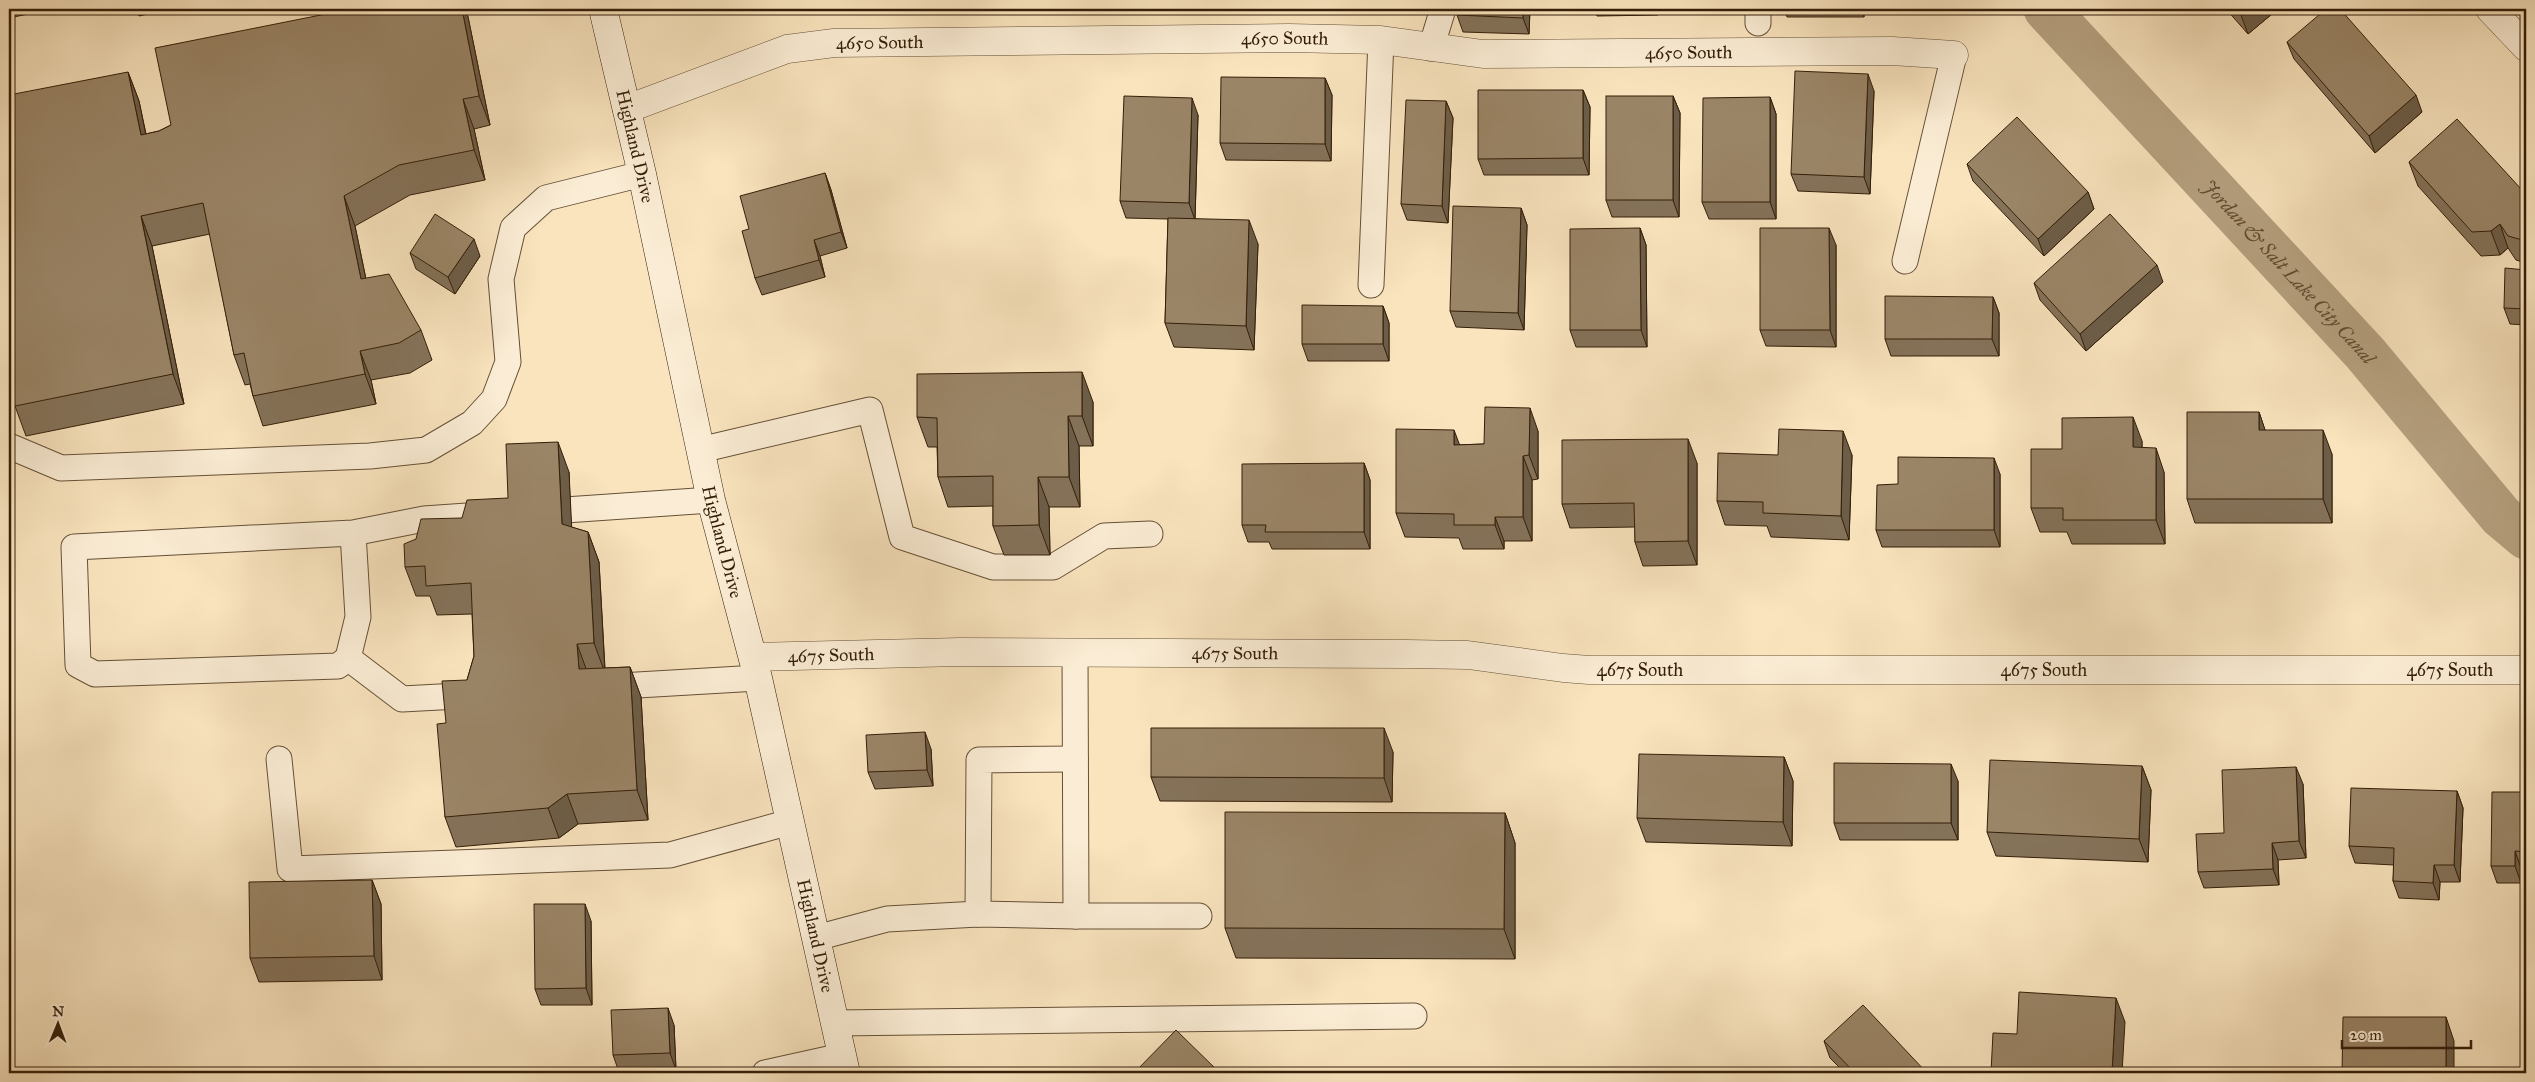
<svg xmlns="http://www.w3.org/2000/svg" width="2535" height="1082" viewBox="0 0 2535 1082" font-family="'IM FELL Great Primer',serif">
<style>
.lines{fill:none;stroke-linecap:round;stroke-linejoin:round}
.canal{stroke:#b6a180;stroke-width:45}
.service-casing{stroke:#655036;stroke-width:27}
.minor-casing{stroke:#655036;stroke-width:29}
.secondary-casing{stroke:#341e08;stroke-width:29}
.service{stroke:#fbedd5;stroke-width:25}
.minor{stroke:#fbedd5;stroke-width:28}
.secondary{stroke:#fbedd5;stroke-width:28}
.wall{fill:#847259;stroke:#341e08}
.shaded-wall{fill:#6c5d48;stroke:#341e08}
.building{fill:#9a8567;stroke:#341e08}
.labels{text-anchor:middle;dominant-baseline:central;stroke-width:5;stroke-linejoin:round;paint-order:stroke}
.street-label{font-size:18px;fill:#341e08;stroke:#fbedd5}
.water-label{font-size:19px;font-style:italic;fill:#624c32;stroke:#fbedd5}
</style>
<rect width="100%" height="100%" fill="#f9e4be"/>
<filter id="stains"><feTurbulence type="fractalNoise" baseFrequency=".004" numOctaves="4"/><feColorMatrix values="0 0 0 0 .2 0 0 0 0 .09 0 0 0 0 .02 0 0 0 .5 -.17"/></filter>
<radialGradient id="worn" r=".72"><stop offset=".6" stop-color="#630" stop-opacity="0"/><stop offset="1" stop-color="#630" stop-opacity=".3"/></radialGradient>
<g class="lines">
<path class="canal" id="s1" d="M2046,9L2365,353L2501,516L2526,537"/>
<g class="service-casing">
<g id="service">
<path d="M1758,23V9"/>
<path d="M1431,48L1443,9"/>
<path d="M1905,261L1954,55"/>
<path d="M1371,285L1381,40"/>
<path d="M9,446L61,468L370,456L426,450L472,423L494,399L508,362L501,279L513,228L546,198L642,174"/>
<path d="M700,450L870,410L902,537L993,567H1053L1104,536L1150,534"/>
<path d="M536,512L711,500"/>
<path d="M353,533L358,617L348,658L338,666L95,674L78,665L74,547L353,533L424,519L496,514"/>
<path d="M348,658L402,699L477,695"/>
<path d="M603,687L758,678"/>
<path d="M279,759L290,869L670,855L790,822"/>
<path d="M978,914L979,760L1075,759"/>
<path d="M1076,916H1199"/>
<path d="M816,938L887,919L978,914L1076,916L1075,653"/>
<path d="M836,1023L1414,1016"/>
<path d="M765,1073L842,1056"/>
</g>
</g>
<g class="minor-casing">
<g id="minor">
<path d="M2490,9L2526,47"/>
<path id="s2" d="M627,109L787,49L834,43L1289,38L1381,40L1483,54L1892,51L1954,55"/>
<path id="s3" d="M753,657L960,652L1407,654L1468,655L1563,668L1589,670H2526"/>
</g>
</g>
<g class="secondary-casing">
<g id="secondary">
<path id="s4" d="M603,9L642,174L711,500L758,678L846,1073"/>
</g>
</g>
<use href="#service" class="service"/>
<use href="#minor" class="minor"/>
<use href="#secondary" class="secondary"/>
</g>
<g class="wall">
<path d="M9,9H32L33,13L9,18Z"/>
<path d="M136,9H169L139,16Z"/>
<path d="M351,9H465L468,17L490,125L474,129L485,180L410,195L355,226L366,279L421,330L432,360L410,373L371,380L376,404L263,426L253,396L250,384L245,385L234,355L210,234L152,246L184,404L26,436L15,406L128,72L139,101L146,134L159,131L171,125Z"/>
<path d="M1457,9H1530L1529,34L1463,32L1457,15Z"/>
<path d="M1594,9H1658V15L1597,16Z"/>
<path d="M1784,9H1864V17H1787Z"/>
<path d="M2226,9H2278L2248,34Z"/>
<path d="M2287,42L2422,112L2375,153L2294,59Z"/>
<path d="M1325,78L1332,95L1331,161L1226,160L1220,143Z"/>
<path d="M1583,90L1590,107L1589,175H1484L1478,159Z"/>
<path d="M1874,91L1870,194L1798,191L1791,174Z"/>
<path d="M1673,96L1680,113L1679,217H1612L1606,200Z"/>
<path d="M1770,97L1776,114V219H1709L1702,202Z"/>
<path d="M1446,101L1453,118L1448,223L1407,220L1401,204Z"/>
<path d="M1198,115L1195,219L1258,244L1254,350L1174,347L1165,323L1168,219L1126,218L1120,201Z"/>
<path d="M2409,162L2522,190H2526V263L2516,260L2508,248L2500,255L2481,256L2418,186Z"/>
<path d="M1967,164L2088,192L2094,209L2044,256L1973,181Z"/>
<path d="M825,173L831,190L847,248L820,256L825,277L762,295L755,278L749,229Z"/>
<path d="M1521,208L1527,225L1524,330L1456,327L1450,311Z"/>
<path d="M1640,228L1646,245L1647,347H1576L1570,330Z"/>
<path d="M1836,245V347L1766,346L1760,330Z"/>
<path d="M410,253L480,256L455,294L416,269Z"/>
<path d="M2526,270V325L2510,324L2504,308Z"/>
<path d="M2163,282L2086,351L2040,300L2034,283Z"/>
<path d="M1993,297L1999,313V356H1891L1885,339Z"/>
<path d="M1383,306L1389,323V361H1308L1302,344Z"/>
<path d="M1093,402V446H1079L1080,507H1049L1050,555H1004L993,526V506L948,507L938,477L937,447H928L917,417Z"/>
<path d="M2259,412L2265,430L2332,454V523H2195L2187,499Z"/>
<path d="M1538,431V479L1532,480V541H1504V549H1463L1459,538L1405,537L1396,513L1459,445L1484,444Z"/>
<path d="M2142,441V447L2164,472L2165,544H2072L2067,532H2040L2031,508L2062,449Z"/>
<path d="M1778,455H1852L1849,540L1771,537L1767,526L1725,525L1717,501Z"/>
<path d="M1364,463L1370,480V549H1272L1269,542H1248L1242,525Z"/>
<path d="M1697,463V565L1643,566L1635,542V527L1570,528L1562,504Z"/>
<path d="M569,472L571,527L588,532L599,562L605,668L630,667L641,697L648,820L578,824L559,838L456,847L445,817L446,723L467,680L474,656L472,614L437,615L430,596H416L405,567L416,539L462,518Z"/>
<path d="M2000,474V547H1882L1876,530L1898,484Z"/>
<path d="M931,749L933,786L875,789L868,772Z"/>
<path d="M1393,752L1392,802L1160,801L1151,777Z"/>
<path d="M1784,757L1793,781L1792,846L1646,842L1637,818Z"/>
<path d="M2142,766L2151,790L2148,862L1996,856L1987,832Z"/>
<path d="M1958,781V840H1840L1834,823Z"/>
<path d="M2303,784L2306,858L2278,860L2279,885L2204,888L2198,872L2224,833Z"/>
<path d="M2457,791L2463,808L2460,882H2440L2439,900L2399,898L2393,881L2394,865L2355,863L2349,846Z"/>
<path d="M2526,792V868H2521V883H2497L2491,866Z"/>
<path d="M1505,813L1515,843V959L1236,958L1225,928Z"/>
<path d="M372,880L381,904L382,980L259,982L250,958Z"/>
<path d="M591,921L592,1005H541L535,989Z"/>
<path d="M674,1025L676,1070L619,1072L613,1055Z"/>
<path d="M1824,1041L1927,1073H1845L1830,1058Z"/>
</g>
<g class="shaded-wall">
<path d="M462,9H465L468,17L490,125L479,96Z"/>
<path d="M1523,9H1530L1529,34L1523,18Z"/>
<path d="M1861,9H1864V17Z"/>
<path d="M2241,9H2278L2248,34L2239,10Z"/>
<path d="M128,72L139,101L152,165L141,135Z"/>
<path d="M1868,74L1874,91L1870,194L1864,177Z"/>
<path d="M1325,78L1332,95L1331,161L1325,144Z"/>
<path d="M1583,90L1590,107L1589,175L1583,158Z"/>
<path d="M2416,95L2422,112L2375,153L2369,136Z"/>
<path d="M1673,96L1680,113L1679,217L1673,200Z"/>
<path d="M1770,97L1776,114V219L1770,202Z"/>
<path d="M1192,98L1198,115L1195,220L1189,203Z"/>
<path d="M463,99L474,129L485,180L474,150Z"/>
<path d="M1446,101L1453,118L1448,223L1442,206Z"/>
<path d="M825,173L831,190L847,248L841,232Z"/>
<path d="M2088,192L2094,209L2044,256L2038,239Z"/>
<path d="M344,196L355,226L372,309L361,279Z"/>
<path d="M1521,208L1527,225L1524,330L1518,313Z"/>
<path d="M141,216L152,246L184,404L173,374Z"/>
<path d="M1249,220L1258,244L1254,350L1246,326Z"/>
<path d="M2500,224L2508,248L2500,255L2491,231Z"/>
<path d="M1640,228L1646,245L1647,347L1641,330Z"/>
<path d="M1829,228L1836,245V347L1830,330Z"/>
<path d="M474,239L480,256L455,294L448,277Z"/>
<path d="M814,240L820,256L825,277L819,260Z"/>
<path d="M2157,265L2163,282L2086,351L2080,334Z"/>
<path d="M1993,297L1999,313V356L1992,339Z"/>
<path d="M1383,306L1389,323V361L1383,344Z"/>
<path d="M360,351L371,380L376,404L365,374Z"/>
<path d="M1082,372L1093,402V446L1082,416Z"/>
<path d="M1530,408L1538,431V479L1529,455Z"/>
<path d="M2259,412L2267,436L2259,430Z"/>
<path d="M1068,416L1079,446L1080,507L1069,477Z"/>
<path d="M2133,417L2142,441V471L2133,447Z"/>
<path d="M1454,430L1463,454L1454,445Z"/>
<path d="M2323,430L2332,454V523L2323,499Z"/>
<path d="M1843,431L1852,455L1849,540L1841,516Z"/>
<path d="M1688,439L1697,463V565L1688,541Z"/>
<path d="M558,442L569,472L573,554L562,524Z"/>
<path d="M2156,448L2164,472L2165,544L2156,520Z"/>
<path d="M1523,456L1532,480V541L1523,517Z"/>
<path d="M1994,458L2000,474V547L1994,530Z"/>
<path d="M1364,463L1370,480V549L1364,532Z"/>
<path d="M1038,477L1049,507L1050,555L1039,525Z"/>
<path d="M1495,517L1504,541V549L1495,525Z"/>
<path d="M588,532L599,562L605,673L594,643Z"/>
<path d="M577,644L588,674L579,669Z"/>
<path d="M630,667L641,697L648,820L637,790Z"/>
<path d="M1384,728L1393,752L1392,802L1384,778Z"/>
<path d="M925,732L931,749L933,786L927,770Z"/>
<path d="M1784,757L1793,781L1792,846L1783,822Z"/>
<path d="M1951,764L1958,781V840L1951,823Z"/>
<path d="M2142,766L2151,790L2148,862L2139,839Z"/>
<path d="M2296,767L2303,784L2306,858L2299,841Z"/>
<path d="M2457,791L2463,808L2460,882L2454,865Z"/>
<path d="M567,794L578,824L559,838L548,808Z"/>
<path d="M1505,813L1515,843V959L1504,929Z"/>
<path d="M2272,843L2278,860L2279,885L2273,869Z"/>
<path d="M2515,851L2521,868V883L2515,866Z"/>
<path d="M2434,865L2440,882L2439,900L2433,883Z"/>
<path d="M372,880L381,904L382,980L374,956Z"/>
<path d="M585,904L591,921L592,1005L586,988Z"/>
<path d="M2116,998L2125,1022L2122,1073H2112Z"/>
<path d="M668,1008L674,1025L676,1070L670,1053Z"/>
<path d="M2446,1017L2454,1041V1073H2446Z"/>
</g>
<g class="building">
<path d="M351,9H462L479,96L463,99L474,150L399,165L344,196L361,279L389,274L421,330L399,343L360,351L365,374L253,396L244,353L234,355L203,203L141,216L173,374L15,406L9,376V95L128,72L141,135L159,131L171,125L155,48Z"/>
<path d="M1457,9H1523V18L1457,15Z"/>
<path d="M2326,9H2340L2416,95L2369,136L2287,42Z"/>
<path d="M1795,71L1868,74L1864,177L1791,174Z"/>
<path d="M1221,77L1325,78V144L1220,143Z"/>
<path d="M1478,90H1583V158L1478,159Z"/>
<path d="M1124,96L1192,98L1189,203L1120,201Z"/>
<rect x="1606" y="96" width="67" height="104"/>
<path d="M1770,97V202H1702L1703,98Z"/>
<path d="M1406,100L1446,101L1442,206L1401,204Z"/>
<path d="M2017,117L2088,192L2038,239L1967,164Z"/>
<path d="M2457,119L2522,190H2526V241L2508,236L2500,224L2491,231L2472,232L2409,162Z"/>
<path d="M825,173L841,232L814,240L819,260L755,278L742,231L749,229L740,196Z"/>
<path d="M1453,206L1521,208L1518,313L1450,311Z"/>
<path d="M435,214L474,239L448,277L410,253Z"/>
<path d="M2110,214L2157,265L2080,334L2034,283Z"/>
<path d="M1168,218L1249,220L1246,326L1165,323Z"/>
<path d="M1640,228L1641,330H1570V229Z"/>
<path d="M1760,228H1829L1830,330H1760Z"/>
<path d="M2505,268L2526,270V309L2504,308Z"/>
<path d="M1885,296L1993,297L1992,339H1885Z"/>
<path d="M1302,305L1383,306V344H1302Z"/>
<path d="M1082,372V416H1068L1069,477H1038L1039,525L993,526V476L938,477L937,418L917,417V374Z"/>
<path d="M1485,407L1530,408L1529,455L1523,456V517H1495V525H1454V514L1396,513V429L1454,430V445L1484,444Z"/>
<path d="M2187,412H2259V430H2323V499H2187Z"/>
<path d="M2133,417V447L2156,448V520H2063V508H2031V449H2062V418Z"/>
<path d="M1779,429L1843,431L1841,516L1763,513V502L1717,501L1718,453L1778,455Z"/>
<path d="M1688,439V541L1635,542L1634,503L1562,504V440Z"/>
<path d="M558,442L562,524L588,532L594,643L577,644L579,669L630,667L637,790L567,794L548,808L445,817L437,724L446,723L442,681L467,680L474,656L471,583L426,586L425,566L405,567L404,544L416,539L421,519L462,518L467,500L508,498L506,444Z"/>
<path d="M1898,457L1994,458V530H1876L1877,485L1898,484Z"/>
<path d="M1364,463V532H1265L1266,525H1242V464Z"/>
<path d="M1151,728H1384V778L1151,777Z"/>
<path d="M925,732L927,770L868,772L866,735Z"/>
<path d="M1639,754L1784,757L1783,822L1637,818Z"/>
<path d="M1990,760L2142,766L2139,839L1987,832Z"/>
<path d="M1834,763L1951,764V823H1834Z"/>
<path d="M2296,767L2299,841L2272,843L2273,869L2198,872L2196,834L2224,833L2222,770Z"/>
<path d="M2351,788L2457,791L2454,865H2434L2433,883L2393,881L2394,848L2349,846Z"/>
<path d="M2492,792H2526V852L2515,851V866H2491Z"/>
<path d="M1225,812L1505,813L1504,929L1225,928Z"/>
<path d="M372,880L374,956L250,958L249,882Z"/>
<path d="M534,904H585L586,988L535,989Z"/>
<path d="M2019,992L2116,998L2112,1073H2009L1991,1072L1993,1033L2017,1034Z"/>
<path d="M1863,1005L1927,1073H1855L1824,1041Z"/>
<path d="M668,1008L670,1053L613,1055L611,1010Z"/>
<path d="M2343,1017H2446V1073H2342Z"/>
<path d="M1176,1030L1220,1073H1134Z"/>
</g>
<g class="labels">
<g class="street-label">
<text stroke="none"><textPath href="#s2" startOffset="669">4650 South</textPath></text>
<text stroke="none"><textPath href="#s2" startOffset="264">4650 South</textPath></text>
<text stroke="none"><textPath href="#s2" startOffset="1074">4650 South</textPath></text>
<text stroke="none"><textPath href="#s4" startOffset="141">Highland Drive</textPath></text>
<text stroke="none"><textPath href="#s4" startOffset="546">Highland Drive</textPath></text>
<text stroke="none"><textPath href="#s3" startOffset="482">4675 South</textPath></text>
<text stroke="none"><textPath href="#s3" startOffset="78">4675 South</textPath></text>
<text stroke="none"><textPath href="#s3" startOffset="888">4675 South</textPath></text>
<text stroke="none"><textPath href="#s3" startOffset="1292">4675 South</textPath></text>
<text stroke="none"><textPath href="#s3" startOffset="1698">4675 South</textPath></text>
<text stroke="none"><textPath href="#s4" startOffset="951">Highland Drive</textPath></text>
</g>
<g class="water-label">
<text stroke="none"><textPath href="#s1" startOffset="358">Jordan &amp; Salt Lake City Canal</textPath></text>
</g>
</g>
<rect width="2535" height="1082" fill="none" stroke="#f9e4be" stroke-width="30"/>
<rect x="10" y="10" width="2515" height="1062" fill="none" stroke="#341e08" stroke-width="2.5"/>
<rect x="15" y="15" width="2505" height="1052" fill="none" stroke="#341e08"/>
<g transform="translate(58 1024) rotate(1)" stroke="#fbedd5" stroke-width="4" paint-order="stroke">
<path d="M0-4L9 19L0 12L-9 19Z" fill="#341e08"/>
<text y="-8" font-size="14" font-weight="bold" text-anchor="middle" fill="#341e08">N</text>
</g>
<path d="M2342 1040v8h129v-8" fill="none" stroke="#341e08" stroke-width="2.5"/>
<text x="2350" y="1040" font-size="15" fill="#341e08" stroke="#fbedd5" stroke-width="4" paint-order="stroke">20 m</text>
<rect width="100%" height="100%" filter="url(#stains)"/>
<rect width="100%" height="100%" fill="url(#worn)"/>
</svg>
